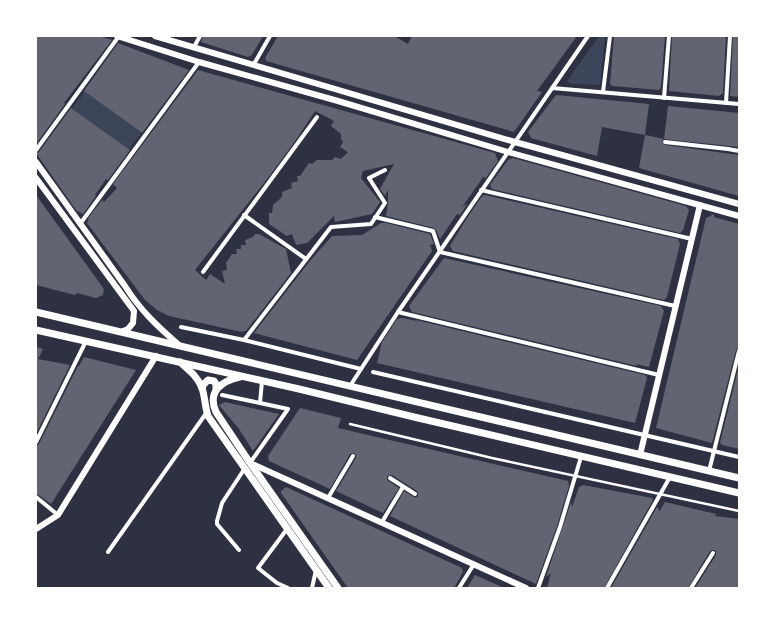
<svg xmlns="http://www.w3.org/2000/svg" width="775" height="624" viewBox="0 0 775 624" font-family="Jost,sans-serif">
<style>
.green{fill:#3c4559}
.building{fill:#626471}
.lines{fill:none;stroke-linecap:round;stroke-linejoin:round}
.service{stroke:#fff;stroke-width:2.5}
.minor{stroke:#fff;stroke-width:4}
.tertiary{stroke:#fff;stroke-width:6}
.secondary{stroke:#fff;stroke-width:7}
</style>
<rect width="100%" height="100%" fill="#2d3142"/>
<g class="green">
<path d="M599,36L605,37L600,85L571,84L567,81Z"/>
<path d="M85,91L141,133L129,149L72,109Z"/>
</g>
<g class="building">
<path d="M36,36H99L112,40L64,103L65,104L36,144Z"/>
<path d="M203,36H263L252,55L248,57L201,42Z"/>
<path d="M278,36H394L408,44L412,36H577L537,91L542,92L514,132L266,61L265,58Z"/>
<path d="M614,36H665L661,87L659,90L613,86L610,84Z"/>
<path d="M672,36H726L723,93L719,96L669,91Z"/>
<path d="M733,36H739V97L730,96Z"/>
<path d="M118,43L189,70L142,133L84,91Z"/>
<path d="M198,70L495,153L498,161L485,179L484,176L462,207L468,203L460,215L457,214L440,239L436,230L434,228L386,216L388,203V190L385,196L380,189L394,164L363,171L361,178L380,202L372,214L335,222L334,216L307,243L296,245L292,234L287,236L269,224V213H272L273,205L282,197V192L292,188L291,183L298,181L297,176H300L309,163L312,164L317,160H332L335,157L341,159L348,152L340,147L343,142L341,138V134L331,126L334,121L315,111L298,137L271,174L195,270L206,280L210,274L225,284L222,271L227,270L226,263L232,254H237L236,249H241V245H246L245,240L253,237L255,234H259L286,249L291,273L246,331H244L242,332L169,316L157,310L145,300L87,223L89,219L88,218L102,200L104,202L117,188L113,184Z"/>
<path d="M556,95L649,104L645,135L602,127L597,156L531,138L528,132Z"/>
<path d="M668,106L739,113V147L664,139Z"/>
<path d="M71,108L130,150L108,180L106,179L95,195L96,196L83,214L76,210L36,153L39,152Z"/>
<path d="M645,135L664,139L662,142L665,145L739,155V196L639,168Z"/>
<path d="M513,158L686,206L689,210L683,230L680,233L492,189L490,185L508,160Z"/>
<path d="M36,195L104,289L103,295L96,298L77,293L75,295L36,285Z"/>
<path d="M485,195L678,239L680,244L667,297L664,300L453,251L450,246L467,218L482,196Z"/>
<path d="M714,214V217L739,224V348L736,350L712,443L656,428L706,218Z"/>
<path d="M381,223H386L430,234L434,244L430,245L432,251L357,360L254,333L309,262L332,236L362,235Z"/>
<path d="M444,258L661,306L664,311L649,367L636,364L637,366L412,312L409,306Z"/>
<path d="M403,318L417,321L416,320L645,375L647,378L635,423L377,363L382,342L397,319Z"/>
<path d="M36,347L43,349L38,359L70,365L36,434Z"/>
<path d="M84,357L136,370L51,504L36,493V445L39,444L78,366H79Z"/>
<path d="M739,365V449L722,445L720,443Z"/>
<path d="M225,402L279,414L253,451L239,429L219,405Z"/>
<path d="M300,408L341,418L338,428L568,481L569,486L557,526L536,584L390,516L404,491L414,497H417L418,495L417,491L392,475L387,476V480L399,488L383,513L336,491L356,458V455L354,453L350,454L330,489L269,461L268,456Z"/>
<path d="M583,485L652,498L653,500L604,588H547L551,573L546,577L571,502L572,507L579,487Z"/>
<path d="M286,487L462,568L463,572L454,588H348L281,493V491Z"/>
<path d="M665,502L716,514L715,516L739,519V588H695L716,555V551L713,550L710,551L688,588H611L657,507L660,511Z"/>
<path d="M475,575L491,582L504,588H467Z"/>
</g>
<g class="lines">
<path class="service" d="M350,424L492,458L739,511"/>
<g class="minor">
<path d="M194,47L200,36"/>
<path d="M254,64L270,36"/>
<path d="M552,88L739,104"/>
<path d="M603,92L610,36"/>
<path d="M664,98L669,36"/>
<path d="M726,103L730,36"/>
<path d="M665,142L728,149L739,151"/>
<path d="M36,150L119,36"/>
<path d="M481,190L692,239"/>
<path d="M244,215L306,259"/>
<path d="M375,217L433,231L440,252L675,306"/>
<path d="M80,224L199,62"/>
<path d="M203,272L317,117"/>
<path d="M398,312L659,375"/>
<path d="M181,327L244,340L361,369"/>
<path d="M244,340L331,227L371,224L385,203L369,178L385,170"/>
<path d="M373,372L739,457"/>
<path d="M350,386L398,312L588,36"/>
<path d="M222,395L260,403"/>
<path d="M36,442L86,341"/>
<path d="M250,463L288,409L260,403L262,381"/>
<path d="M709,471L739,351"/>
<path d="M390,478L415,494"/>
<path d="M36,497L58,515"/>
<path d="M328,498L353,456"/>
<path d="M382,522L403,487"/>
<path d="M287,529L258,568L277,583L288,588"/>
<path d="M239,550L217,524V521L222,503L245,468"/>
<path d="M108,552L207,412"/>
<path d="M312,588L316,570"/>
<path d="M459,588L474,564"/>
<path d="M538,588L560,527L581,457"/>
<path d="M607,588L670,477"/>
<path d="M691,588L713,553"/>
</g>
<g class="tertiary">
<path d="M117,36L199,62L338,101L508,152L739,216"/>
<path d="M155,36L515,142L739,204"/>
<path d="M36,162L125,286C140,310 157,326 179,345"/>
<path d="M36,178L134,311L133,323L128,329L121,332"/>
<path d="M640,455L700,205"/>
<path d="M250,463L526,588"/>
<path d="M36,529L58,515L156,356"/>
</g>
<g class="secondary">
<path d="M36,312L739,478"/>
<path d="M36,330L299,389L414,417L739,493"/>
<path d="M180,362C189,370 198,377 202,388C205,397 205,407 208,416L329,588"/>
<path d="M240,377C221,381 207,392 216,412L250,463L338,588"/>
<path d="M202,388L204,384L208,380L214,381L216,384V390"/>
</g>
</g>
<rect width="775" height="624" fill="none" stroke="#ffffff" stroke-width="74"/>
</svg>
